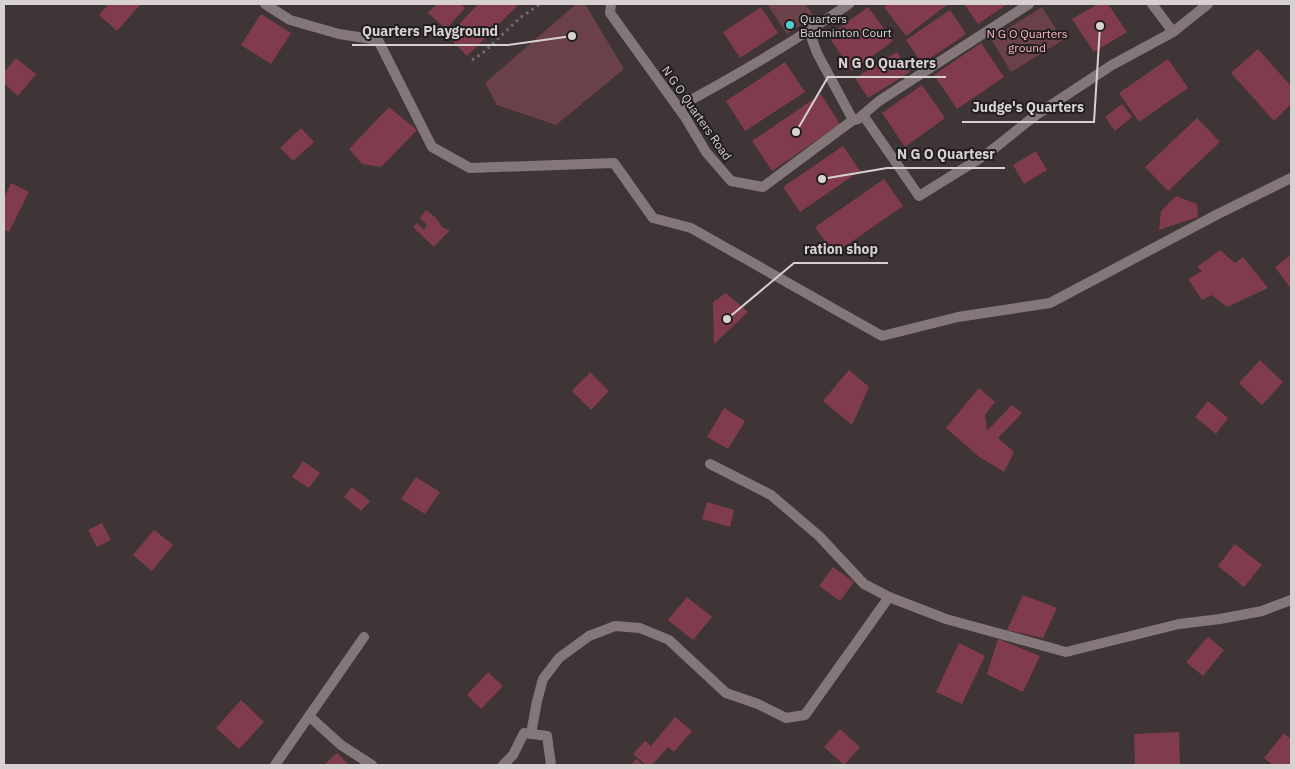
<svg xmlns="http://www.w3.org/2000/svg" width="1295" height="769" viewBox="0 0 1295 769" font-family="'IBM Plex Sans',sans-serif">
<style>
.green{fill:#6a4049}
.building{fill:#803c4d}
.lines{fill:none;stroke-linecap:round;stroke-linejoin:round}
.path{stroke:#746a6c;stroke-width:3;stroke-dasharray:2.5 4;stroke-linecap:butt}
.minor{stroke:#847779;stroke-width:10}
.poi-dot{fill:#52cdcd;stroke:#221d1e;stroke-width:2}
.labels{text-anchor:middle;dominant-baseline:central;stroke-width:4;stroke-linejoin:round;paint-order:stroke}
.poi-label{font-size:12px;fill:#d8d1d2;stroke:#221d1e;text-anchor:start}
.park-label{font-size:12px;fill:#f9b9c6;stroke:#221d1e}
.street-label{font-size:12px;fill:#d8d1d2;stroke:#221d1e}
.leader{fill:none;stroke:#d8d1d2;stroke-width:2}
.callout-dot{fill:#d8d1d2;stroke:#221d1e;stroke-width:2}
.callout-label{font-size:14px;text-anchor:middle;font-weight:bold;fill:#d8d1d2;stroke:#221d1e;stroke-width:4;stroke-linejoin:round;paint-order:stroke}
</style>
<rect width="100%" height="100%" fill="#3f3436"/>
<g class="green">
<path d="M576,4H585L624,69L556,125L497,105L485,83Z"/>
<path d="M767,4H805L814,16L787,34Z"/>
<path d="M1042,7L1063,40L1011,72L991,39Z"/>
</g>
<g class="building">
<path d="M105,4H141L117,31L99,15L107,6Z"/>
<path d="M437,4H461L465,8L446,29L428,13Z"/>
<path d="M478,4H519L467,56L448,36Z"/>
<path d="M889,4H946L947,5L906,36L884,7Z"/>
<path d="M964,4H1007L978,24Z"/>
<path d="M1098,4H1108L1127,32L1094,52L1072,19Z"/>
<path d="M761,7L778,33L740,58L723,32Z"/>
<path d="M868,7L893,41L852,71L828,36Z"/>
<path d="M950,10L966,34L922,64L906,40Z"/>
<path d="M261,14L291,33L271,64L241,45Z"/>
<path d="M981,43L1004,77L957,109L934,75Z"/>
<path d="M1258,49L1291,86V104L1274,121L1231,73Z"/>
<path d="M897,52L910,72L868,98L855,78Z"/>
<path d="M16,58L36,74L18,96L4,84V72Z"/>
<path d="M1168,59L1188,88L1139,122L1119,93Z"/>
<path d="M785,62L805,92L745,131L726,101Z"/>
<path d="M922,85L945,118L905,147L882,113Z"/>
<path d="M821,94L840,124L772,171L752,141Z"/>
<path d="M1122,104L1132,117L1115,131L1105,117Z"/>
<path d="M389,107L417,130L381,167L362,164L349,149Z"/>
<path d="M1197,118L1220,142L1168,191L1145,167Z"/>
<path d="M301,128L314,142L293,161L280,148Z"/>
<path d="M843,146L860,171L800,212L783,187Z"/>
<path d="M1036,151L1047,170L1024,184L1013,165Z"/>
<path d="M884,179L903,206L834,254L815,227Z"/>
<path d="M11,183L29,192L9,232L4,229V198Z"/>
<path d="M1176,196L1197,204L1198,217L1159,230L1161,211Z"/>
<path d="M426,210L436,218L443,228L450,230L434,247L413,227L417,223L424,230L427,225L420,218Z"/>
<path d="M1220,250L1235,263L1243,257L1268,288L1227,307L1212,295L1202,300L1188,279L1202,271L1197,267Z"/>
<path d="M1291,255V289L1275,267Z"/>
<path d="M726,293L748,312L714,344L713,302Z"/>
<path d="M1260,360L1283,382L1262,405L1239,383Z"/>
<path d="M849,370L869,387L852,425L823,401Z"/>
<path d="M590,372L609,391L591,410L572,391Z"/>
<path d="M979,388L995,402L985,415L987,431L1012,405L1022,413L998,438L1014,452L1004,472L978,456L946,428Z"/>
<path d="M1208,401L1228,418L1216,434L1195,417Z"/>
<path d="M724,408L745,421L728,449L707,437Z"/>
<path d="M303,461L320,473L309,488L292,477Z"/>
<path d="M416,477L440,492L425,514L401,499Z"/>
<path d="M352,487L370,501L361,511L344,497Z"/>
<path d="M707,502L734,510L730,527L702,519Z"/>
<path d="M102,523L111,540L97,547L88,530Z"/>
<path d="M154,530L173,545L152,571L133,555Z"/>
<path d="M1235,544L1262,565L1244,587L1218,566Z"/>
<path d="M833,567L854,582L840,601L819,586Z"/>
<path d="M1023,595L1057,608L1043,638L1007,630Z"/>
<path d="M687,597L712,617L693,640L668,620Z"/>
<path d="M1208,637L1224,650L1203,676L1186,662Z"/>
<path d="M998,639L1040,656L1023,692L987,674Z"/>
<path d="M959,643L985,656L962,704L936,692Z"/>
<path d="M488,672L503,686L481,709L467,695Z"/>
<path d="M241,700L264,722L239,749L216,728Z"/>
<path d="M675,717L692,731L674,752L668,747L652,765H646L633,754L645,741L651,746Z"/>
<path d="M840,729L860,747L844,765L824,747Z"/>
<path d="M1179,732L1180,765H1135L1134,734Z"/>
<path d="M1284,733L1291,739V763L1290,765H1273L1264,758Z"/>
<path d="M337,753L348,764L324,765Z"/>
<path d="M636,759L643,765H631Z"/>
</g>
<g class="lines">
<path class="path" d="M472,60L484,52L521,17L540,4"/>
<g class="minor">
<path d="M265,4L290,20L339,34L378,40L432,147L470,168L614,163L653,218L691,228L882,336L958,317L1050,303L1218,214L1291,178"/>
<path d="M611,4L610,13L685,117L706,152L731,181L763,187L853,120L858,119L879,101L1029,4"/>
<path d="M1152,4L1173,32L1208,4"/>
<path d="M809,31L817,53L853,120"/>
<path d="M678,107C737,75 794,42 849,4"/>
<path d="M863,115L919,196L987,154L1036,115L1112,65L1173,32"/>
<path d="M710,464L771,495L819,536L864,584L889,597L946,619L1066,652L1179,624L1220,619L1262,611L1291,600"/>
<path d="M309,716L341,745L372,765"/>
<path d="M531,734L537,701L543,679L559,658L589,636L615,626L640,628L669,640L726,693L758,704L786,718L805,715L889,597"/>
<path d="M275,765L364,637"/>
<path d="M503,765L513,755L524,733L547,736L551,765"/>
</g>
</g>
<circle class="poi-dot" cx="790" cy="25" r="5"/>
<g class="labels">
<g class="poi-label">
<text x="800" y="18">Quarters<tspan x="800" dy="14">Badminton Court</tspan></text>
</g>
<g class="park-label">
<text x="1027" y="33">N G O Quarters<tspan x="1027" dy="14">ground</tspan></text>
</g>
<g class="street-label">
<text transform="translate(697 113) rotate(55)">N G O Quarters Road</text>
</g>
</g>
<path class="leader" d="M572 36L508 45H352M796 132L828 77H946M1100 26L1094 122H962M822 179L887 168H1005M727 319L794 263H888"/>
<g class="callout-dot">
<circle cx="572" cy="36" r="5"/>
<circle cx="796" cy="132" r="5"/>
<circle cx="1100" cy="26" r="5"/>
<circle cx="822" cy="179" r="5"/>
<circle cx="727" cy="319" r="5"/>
</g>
<g class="callout-label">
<text x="430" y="36">Quarters Playground</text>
<text x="887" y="68">N G O Quarters</text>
<text x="1028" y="112">Judge's Quarters</text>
<text x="946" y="159">N G O Quartesr</text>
<text x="841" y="254">ration shop</text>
</g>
<rect width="1295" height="769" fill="none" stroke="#d8d1d2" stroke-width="10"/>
</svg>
